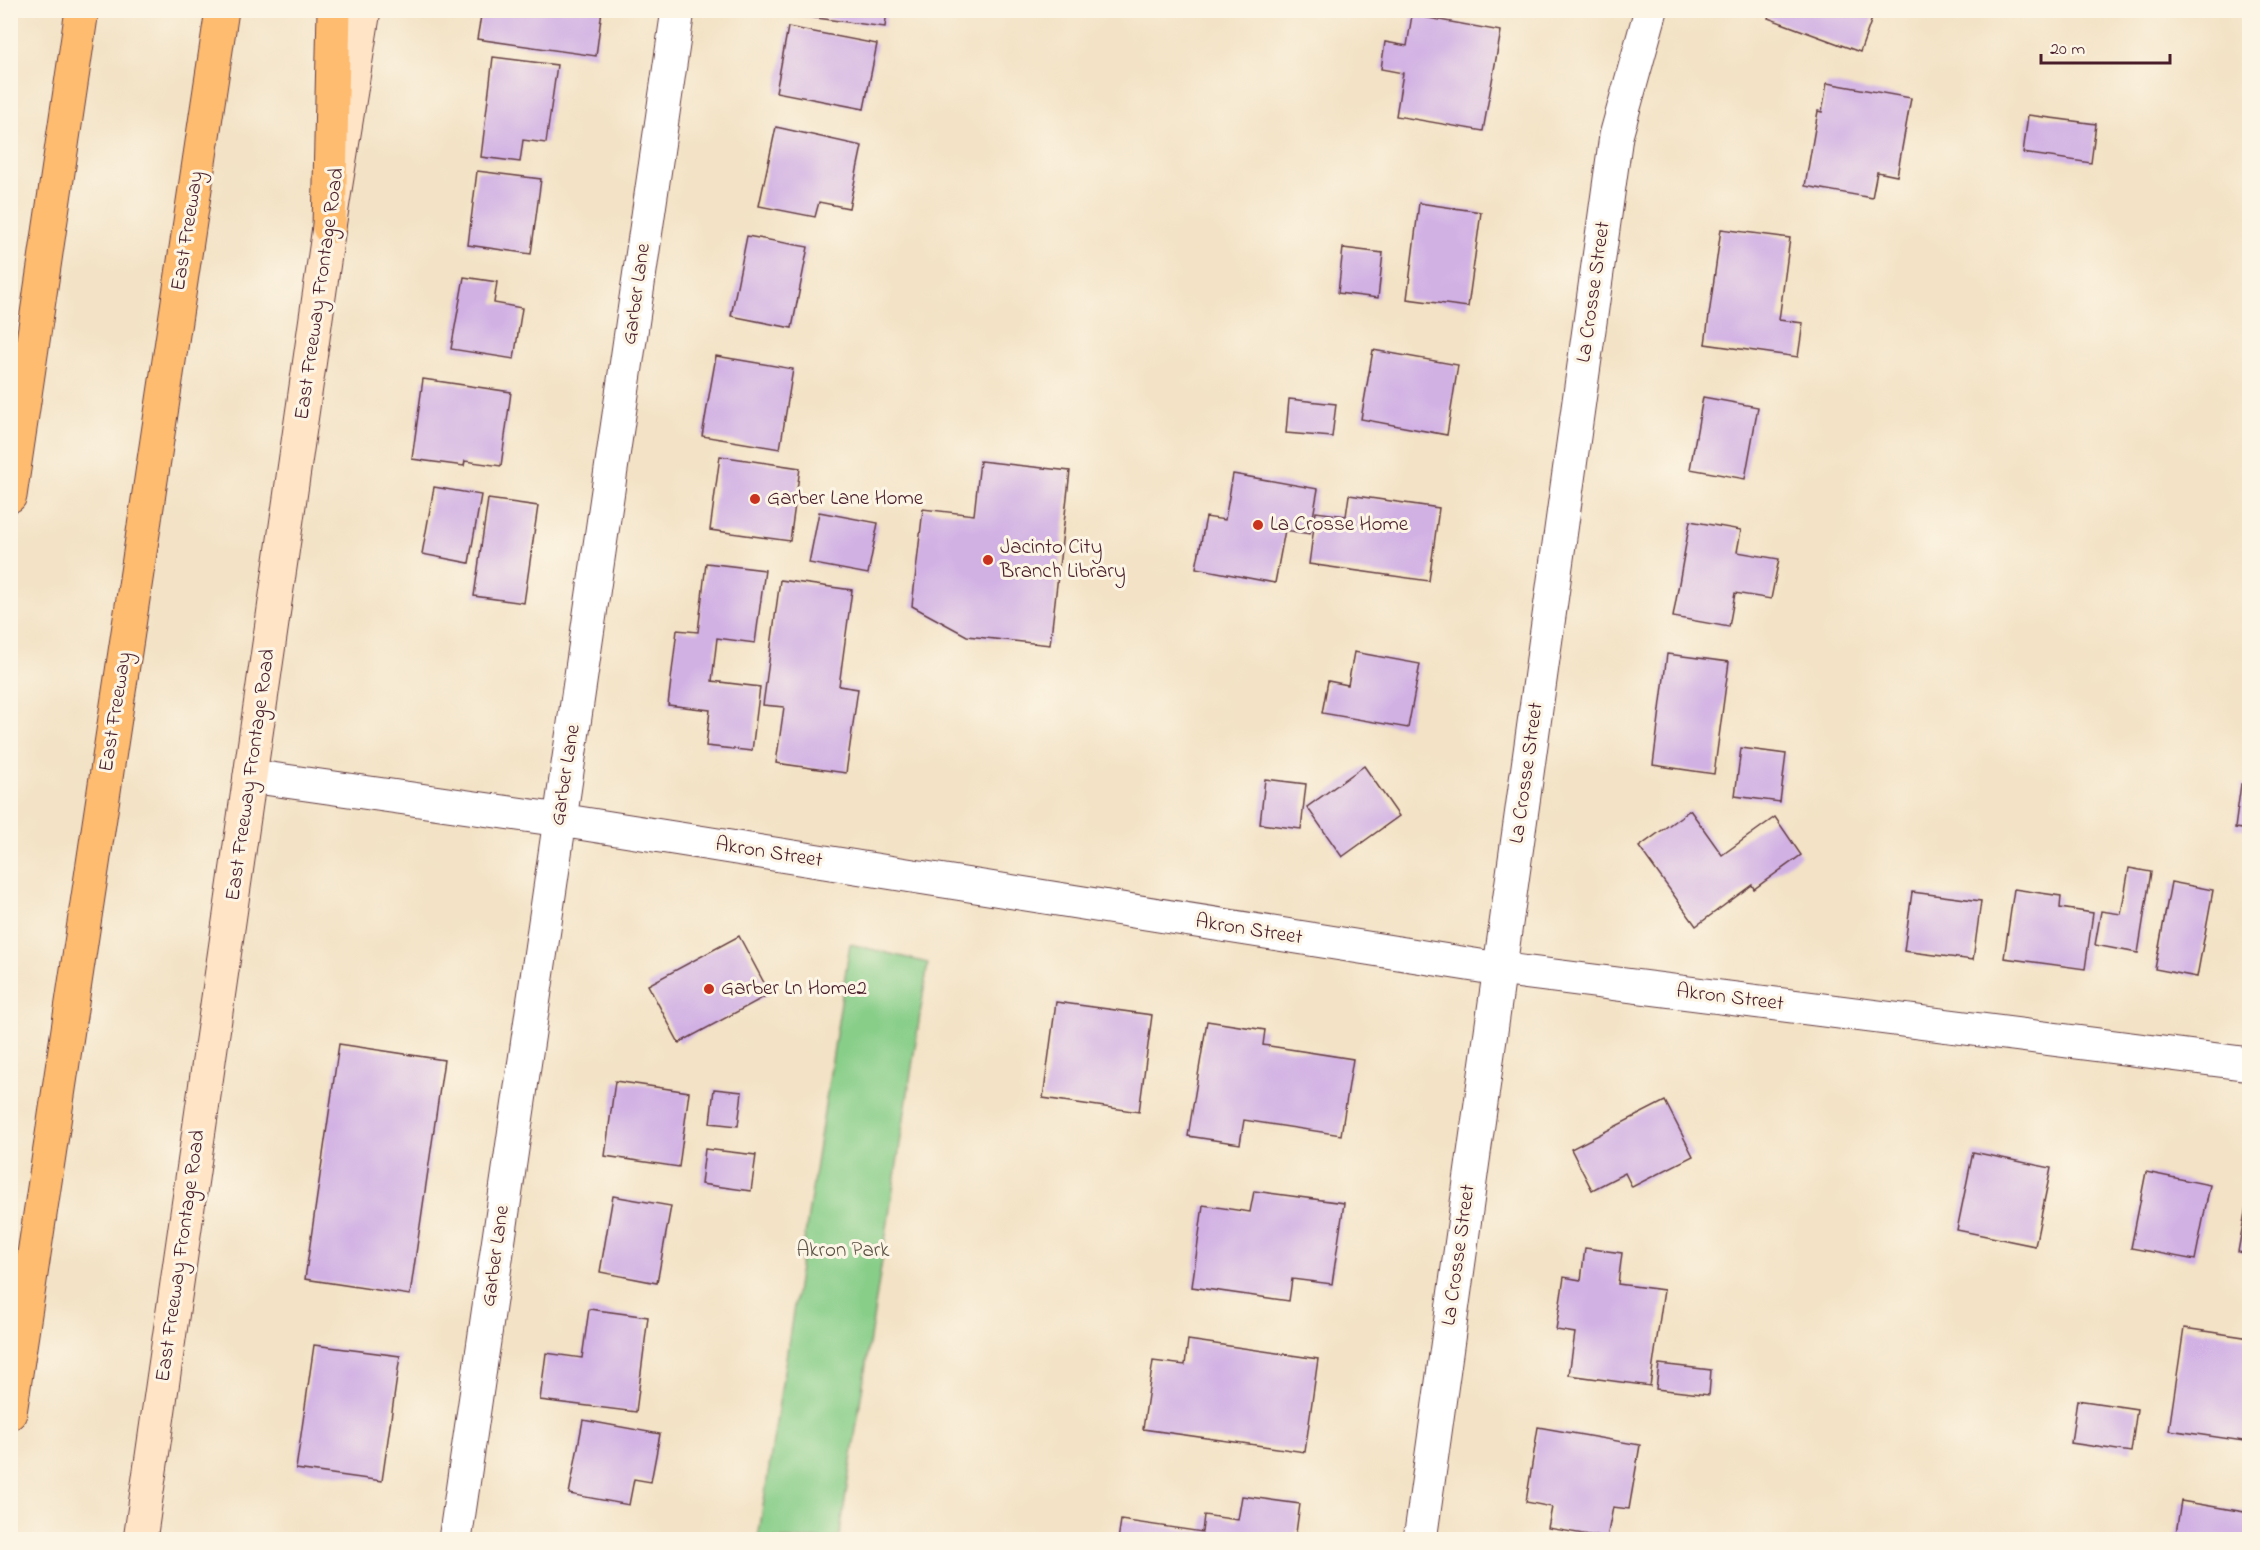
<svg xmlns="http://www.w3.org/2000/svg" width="2260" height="1550" viewBox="0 0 2260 1550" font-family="'Indie Flower',sans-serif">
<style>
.green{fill:#88ce89;stroke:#69765a;stroke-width:1.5}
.building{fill:#d1b1e4}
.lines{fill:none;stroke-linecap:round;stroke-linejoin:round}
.minor-casing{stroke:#633c42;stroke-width:35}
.secondary-casing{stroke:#633c42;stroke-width:35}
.motorway-casing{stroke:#633c42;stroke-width:35}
.minor{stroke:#fff;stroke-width:33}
.secondary{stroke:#ffe4c6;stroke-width:33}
.motorway{stroke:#febc70;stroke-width:33}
.poi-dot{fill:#c8321e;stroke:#fcf5e5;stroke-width:2}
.labels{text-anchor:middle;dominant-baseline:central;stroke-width:6;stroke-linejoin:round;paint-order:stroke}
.street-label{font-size:21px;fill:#4a1f2b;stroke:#fcf5e5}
.poi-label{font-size:21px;fill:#4a1f2b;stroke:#fcf5e5;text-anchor:start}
.park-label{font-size:21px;fill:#5d5447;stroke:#fcf5e5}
</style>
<rect width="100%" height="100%" fill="#fcf5e5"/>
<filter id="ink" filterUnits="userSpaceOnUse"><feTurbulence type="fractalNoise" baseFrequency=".0167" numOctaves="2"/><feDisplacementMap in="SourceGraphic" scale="12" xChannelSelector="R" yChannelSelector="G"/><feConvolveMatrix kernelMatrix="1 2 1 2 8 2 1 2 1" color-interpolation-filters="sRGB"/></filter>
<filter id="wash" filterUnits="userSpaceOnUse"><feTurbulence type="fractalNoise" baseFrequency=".008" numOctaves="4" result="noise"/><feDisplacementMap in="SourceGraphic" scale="24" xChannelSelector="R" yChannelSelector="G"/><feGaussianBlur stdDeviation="1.35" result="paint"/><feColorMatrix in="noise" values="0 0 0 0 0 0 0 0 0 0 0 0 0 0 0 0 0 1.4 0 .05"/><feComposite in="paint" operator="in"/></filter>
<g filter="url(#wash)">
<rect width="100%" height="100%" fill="#f3e2c5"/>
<path class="green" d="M850,944L928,963L839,1539H758Z"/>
<g id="blocks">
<g class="building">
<path d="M482,10H602L596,56L477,39Z"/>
<path d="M794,10H887L885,27L794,15Z"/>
<path d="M1771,10H1875L1860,52L1768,18Z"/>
<path d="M1412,15L1501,31L1483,131L1396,116L1403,73L1381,69L1385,42L1407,46Z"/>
<path d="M788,27L877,44L864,109L776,92Z"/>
<path d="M493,57L557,65L546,143L523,140L520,162L481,157Z"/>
<path d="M1827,83L1911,98L1897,176L1877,172L1872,198L1805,186L1818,111L1822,112Z"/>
<path d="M2028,115L2096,124L2091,163L2023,153Z"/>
<path d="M776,127L862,146L849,208L819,202L815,217L759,206Z"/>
<path d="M477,171L541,179L531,254L468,245Z"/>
<path d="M1419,203L1481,212L1468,307L1407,299Z"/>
<path d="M1721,229L1790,238L1779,320L1803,323L1798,357L1705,344Z"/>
<path d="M747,236L808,247L792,328L731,316Z"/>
<path d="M1343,248L1383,253L1378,298L1338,293Z"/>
<path d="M464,277L497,282L494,303L522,308L514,359L451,349Z"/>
<path d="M1373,350L1458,365L1447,435L1361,419Z"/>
<path d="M716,356L793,369L780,449L702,436Z"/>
<path d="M423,379L511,392L501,466L465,461L464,466L412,459Z"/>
<path d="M1703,397L1758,407L1745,479L1690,469Z"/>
<path d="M1289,399L1336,404L1332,437L1286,433Z"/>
<path d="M720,456L800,468L790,541L710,530Z"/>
<path d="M980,461L1070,471L1050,645L967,636L912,606L923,509L974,515Z"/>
<path d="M1233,474L1318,489L1310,534L1285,530L1275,583L1196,568L1206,517L1225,520Z"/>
<path d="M434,487L481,495L469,563L422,554Z"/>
<path d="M1349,495L1439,508L1429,581L1309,564L1316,512L1346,516Z"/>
<path d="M488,499L538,506L524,603L474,596Z"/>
<path d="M819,512L878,523L868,574L809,563Z"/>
<path d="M1690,521L1741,530L1737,552L1779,559L1771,599L1735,593L1729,627L1673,617Z"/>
<path d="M706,563L765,570L755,643L717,638L712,681L760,687L752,751L706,746L710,710L668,705L677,630L698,632Z"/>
<path d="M780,580L852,590L839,686L858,689L846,773L776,763L784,707L763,705Z"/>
<path d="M1354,652L1420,664L1408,728L1322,713L1328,681L1348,685Z"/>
<path d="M1667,654L1729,662L1714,774L1653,765Z"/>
<path d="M1741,748L1786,754L1780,802L1735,796Z"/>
<path d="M1364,766L1399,816L1342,857L1307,807Z"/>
<path d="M1265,779L1306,784L1301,829L1260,824Z"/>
<path d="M2241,784L2250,785V830L2235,828Z"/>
<path d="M1690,810L1722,855L1775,817L1801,855L1754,889L1752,885L1696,926L1639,847Z"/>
<path d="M2129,868L2151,872L2138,953L2095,945L2101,911L2121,914Z"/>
<path d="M2171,882L2213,890L2197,977L2155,969Z"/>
<path d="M2014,889L2061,896L2060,908L2093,913L2085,969L2004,958Z"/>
<path d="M1912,892L1981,901L1973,960L1904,951Z"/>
<path d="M739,936L770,994L679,1043L648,985Z"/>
<path d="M1056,1002L1152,1015L1139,1112L1043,1098Z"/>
<path d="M1207,1021L1265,1030L1263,1045L1353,1059L1341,1135L1244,1120L1240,1144L1188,1136Z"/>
<path d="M339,1044L444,1060L410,1295L305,1279Z"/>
<path d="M615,1081L689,1092L679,1167L605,1156Z"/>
<path d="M714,1089L742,1092L738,1126L710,1123Z"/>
<path d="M1665,1101L1693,1156L1632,1187L1625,1173L1592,1190L1571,1149Z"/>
<path d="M705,1149L756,1155L751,1191L701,1184Z"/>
<path d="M1973,1152L2051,1168L2035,1246L1957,1230Z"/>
<path d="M2146,1172L2210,1185L2195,1260L2131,1248Z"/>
<path d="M1254,1191L1344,1203L1332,1284L1292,1279L1289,1301L1192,1287L1203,1205L1250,1212Z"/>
<path d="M613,1196L671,1206L657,1283L600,1272Z"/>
<path d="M2247,1201L2250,1202V1254L2238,1252Z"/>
<path d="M1585,1248L1622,1253L1618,1284L1664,1290L1650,1386L1569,1375L1575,1333L1556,1330L1564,1277L1581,1280Z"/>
<path d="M589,1309L648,1317L636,1412L540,1400L546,1353L582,1358Z"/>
<path d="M2184,1328L2250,1338V1442L2169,1430Z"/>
<path d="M1188,1340L1318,1359L1305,1452L1143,1429L1153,1361L1185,1365Z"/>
<path d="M314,1345L400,1356L382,1481L296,1469Z"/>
<path d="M1659,1364L1711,1370L1709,1395L1656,1389Z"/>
<path d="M2077,1400L2137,1409L2131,1452L2071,1443Z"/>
<path d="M583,1420L660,1434L651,1482L634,1479L629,1505L569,1494Z"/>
<path d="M1538,1427L1640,1445L1629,1509L1613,1507L1607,1538L1548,1528L1552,1507L1526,1502Z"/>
<path d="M1242,1496L1300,1504L1295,1540H1118L1121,1520L1202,1532L1204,1515L1238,1520Z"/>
<path d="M2181,1501L2250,1513V1540H2175Z"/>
</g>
</g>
</g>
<g filter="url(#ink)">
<use href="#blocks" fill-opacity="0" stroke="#633c42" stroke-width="1.5"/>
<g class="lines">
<g class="minor-casing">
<g id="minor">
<path d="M250,776L560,820L1499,969L2250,1064"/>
<path d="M455,1540L678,10"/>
<path d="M1420,1540L1616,136L1651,10"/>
</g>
</g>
<g class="secondary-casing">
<path id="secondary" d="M140,1540L329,227L364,10"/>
</g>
<g class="motorway-casing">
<g id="motorway">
<path d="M329,227L334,10"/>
<path d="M10,496L82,10"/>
<path d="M10,1413L222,10"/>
</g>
</g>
<use href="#minor" class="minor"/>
<use href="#secondary" class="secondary"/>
<use href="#motorway" class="motorway"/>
</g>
</g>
<g class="poi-dot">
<circle cx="755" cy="499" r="6"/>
<circle cx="1258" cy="525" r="6"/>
<circle cx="988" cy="560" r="6"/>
<circle cx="709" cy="989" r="6"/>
</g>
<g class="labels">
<g class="street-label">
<text transform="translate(188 231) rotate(-81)">East Freeway</text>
<text transform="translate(1594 292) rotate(-82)">La Crosse Street</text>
<text transform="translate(320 294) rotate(-82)">East Freeway Frontage Road</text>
<text transform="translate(637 294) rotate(-82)">Garber Lane</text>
<text transform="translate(116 712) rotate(-81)">East Freeway</text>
<text transform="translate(1527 773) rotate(-82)">La Crosse Street</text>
<text transform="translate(251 775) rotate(-82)">East Freeway Frontage Road</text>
<text transform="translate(566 775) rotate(-81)">Garber Lane</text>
<text transform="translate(769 853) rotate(9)">Akron Street</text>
<text transform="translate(1249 930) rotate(9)">Akron Street</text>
<text transform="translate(1730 998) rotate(7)">Akron Street</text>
<text transform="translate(1459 1255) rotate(-82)">La Crosse Street</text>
<text transform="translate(181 1256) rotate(-82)">East Freeway Frontage Road</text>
<text transform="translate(496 1256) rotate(-82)">Garber Lane</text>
</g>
<g class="poi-label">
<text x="767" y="499">Garber Lane Home</text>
<text x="1270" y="525">La Crosse Home</text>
<text x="1000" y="548">Jacinto City<tspan x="1000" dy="24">Branch Library</tspan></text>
<text x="721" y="989">Garber Ln Home2</text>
</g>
<g class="park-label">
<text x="843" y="1251">Akron Park</text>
</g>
</g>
<rect width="2260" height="1550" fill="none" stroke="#fcf5e5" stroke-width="36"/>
<path d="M2041 54v9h129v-9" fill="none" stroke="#4a1f2b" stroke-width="3"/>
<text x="2050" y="54" font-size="18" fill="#4a1f2b" stroke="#fcf5e5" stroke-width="4.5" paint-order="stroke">20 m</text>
</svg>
